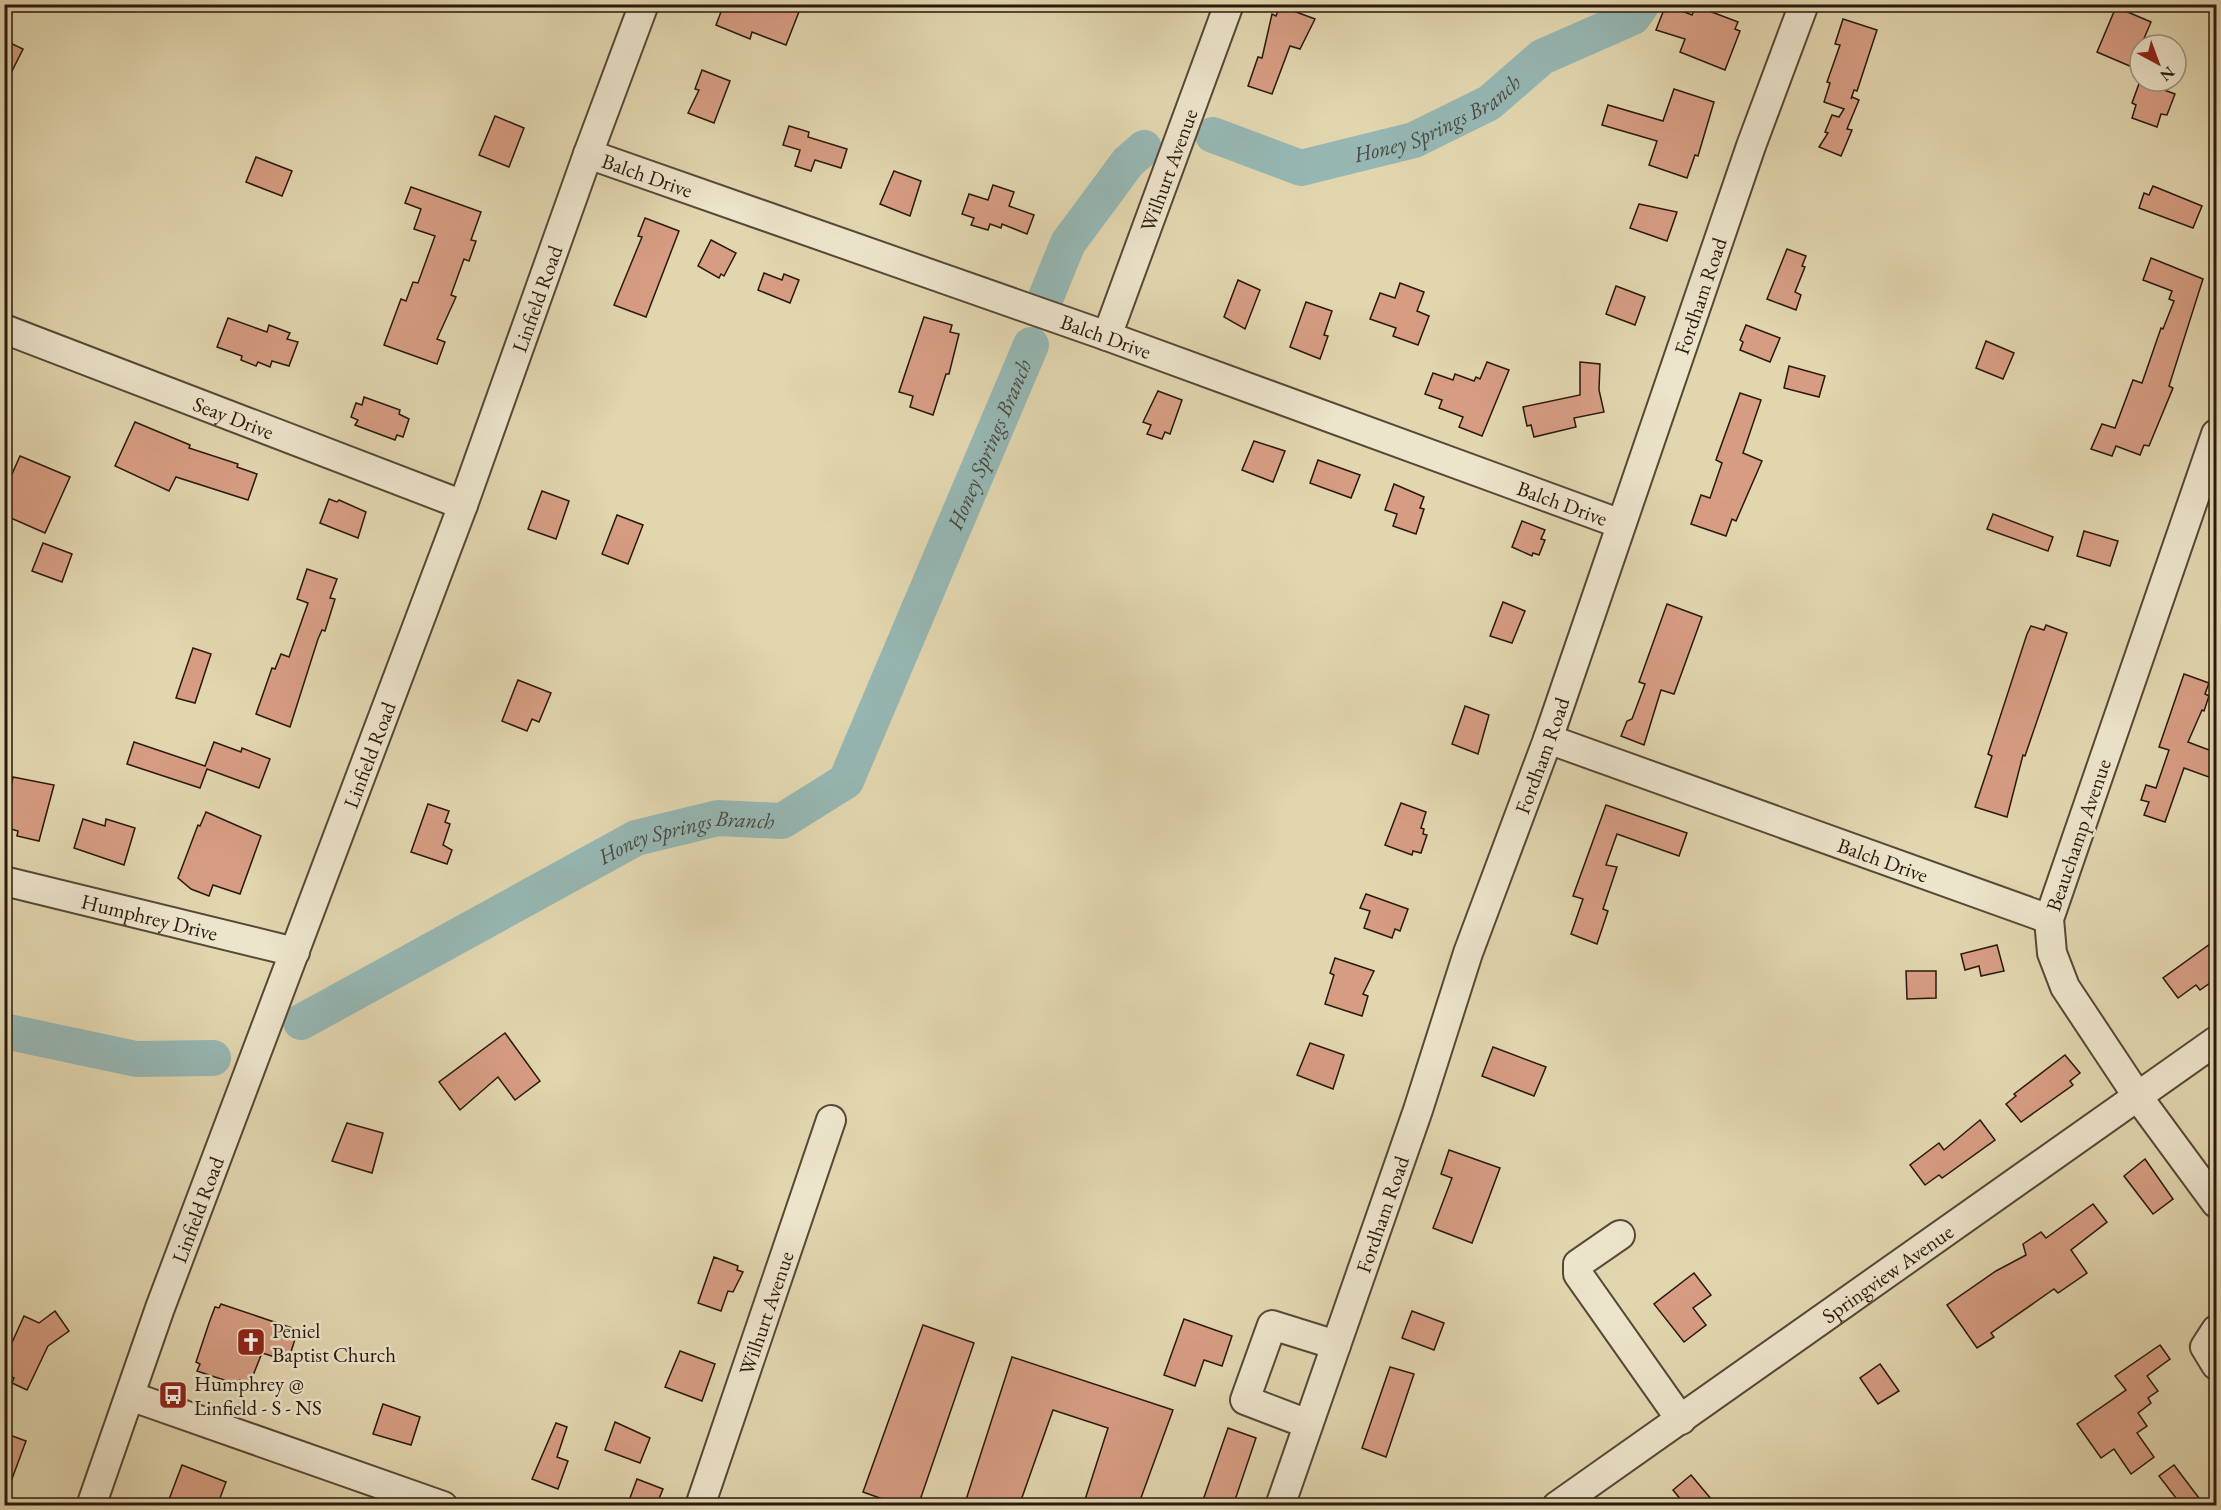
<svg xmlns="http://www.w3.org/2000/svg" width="2221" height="1510" viewBox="0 0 2221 1510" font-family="'EB Garamond',serif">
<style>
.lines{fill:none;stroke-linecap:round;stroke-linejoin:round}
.river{stroke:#96b7b3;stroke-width:36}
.building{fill:#d79d83;stroke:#29190d;stroke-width:1.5}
.minor-casing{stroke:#574836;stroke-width:32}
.minor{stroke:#ece4cb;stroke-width:28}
.labels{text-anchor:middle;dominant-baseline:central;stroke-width:5;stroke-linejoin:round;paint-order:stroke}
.street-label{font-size:21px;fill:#29190d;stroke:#ece4cb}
.poi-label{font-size:21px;fill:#29190d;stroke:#ece4cb;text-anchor:start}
.water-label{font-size:22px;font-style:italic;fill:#4a483f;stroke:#ece4cb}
</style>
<rect width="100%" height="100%" fill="#e2d6af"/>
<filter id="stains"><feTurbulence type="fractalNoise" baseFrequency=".00333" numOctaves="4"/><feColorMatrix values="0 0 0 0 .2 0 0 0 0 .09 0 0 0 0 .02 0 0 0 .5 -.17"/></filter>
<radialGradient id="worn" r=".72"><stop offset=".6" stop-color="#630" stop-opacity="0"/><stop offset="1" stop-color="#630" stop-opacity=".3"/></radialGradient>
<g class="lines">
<g class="river">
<path id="s1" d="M1213,135L1301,168L1414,140L1489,103L1542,57L1633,17L1642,4"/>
<path d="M1046,297L1068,243L1128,162L1144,148"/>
<path id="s2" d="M301,1022L636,838L718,818L782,821L846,781L1031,345"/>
<path d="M4,1031L136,1059L213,1058"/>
</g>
</g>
<g class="building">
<path d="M724,4H802L786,45L752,32L750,39L716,25Z"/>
<path d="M1280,6L1315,19L1300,49L1290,46L1272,94L1248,86L1258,57L1262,58L1272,14L1276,16Z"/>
<path d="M1696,6L1738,22L1735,29L1740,31L1725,70L1680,52L1685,39L1656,30L1663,12L1677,9L1692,15Z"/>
<path d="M2116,7L2151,22L2132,67L2097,52Z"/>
<path d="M1843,19L1877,30L1857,91L1854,90L1851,99L1852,97L1859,100L1847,129L1852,130L1841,156L1819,147L1828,133L1825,132L1832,115L1839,117L1844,109L1824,102L1830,83L1827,82L1840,45L1835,44Z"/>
<path d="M4,40L23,49L4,87Z"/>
<path d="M702,70L730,81L714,123L688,113L699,90L695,89Z"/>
<path d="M2140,81L2175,94L2167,115L2161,114L2157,127L2132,118L2136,105L2132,103Z"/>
<path d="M1674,89L1714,102L1698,156L1695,155L1687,178L1649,165L1657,141L1602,125L1608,105L1663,121Z"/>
<path d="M495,116L524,128L509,167L479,155Z"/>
<path d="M789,126L809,132L808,137L847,149L841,168L815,160L811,171L795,166L800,150L783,145Z"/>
<path d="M256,157L292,171L282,196L246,182Z"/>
<path d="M894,171L921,181L910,216L880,204Z"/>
<path d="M993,185L1014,192L1009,206L1034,215L1027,234L1002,224L1001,228L990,224L988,230L971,225L974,218L962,214L969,194L988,200Z"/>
<path d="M2153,186L2202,206L2193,228L2139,208L2144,193L2149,195Z"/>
<path d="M411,187L481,212L471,240L476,241L469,261L464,259L451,295L456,297L437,339L445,342L437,364L384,345L401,299L406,301L413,282L418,283L435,236L414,229L421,209L405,203Z"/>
<path d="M1639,204L1677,212L1667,241L1630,228Z"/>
<path d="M645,218L679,231L646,317L614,305L642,237L638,236Z"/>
<path d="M711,240L736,253L724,276L721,274L719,278L698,266Z"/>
<path d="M1787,249L1806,256L1802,266L1805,267L1795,292L1801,295L1796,310L1767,299Z"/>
<path d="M2151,258L2203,279L2169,386L2173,388L2149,446L2144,445L2140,455L2116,446L2112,456L2091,449L2102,424L2115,428L2133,380L2142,383L2161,328L2163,329L2174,301L2169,299L2172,291L2143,280Z"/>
<path d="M764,273L782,280L784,274L799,280L790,303L758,290Z"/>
<path d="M1238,280L1260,290L1245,329L1224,317Z"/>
<path d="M1400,283L1424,292L1417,311L1429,316L1418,345L1393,336L1396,328L1370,319L1380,293L1395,298Z"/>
<path d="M1616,286L1645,297L1635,325L1606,314Z"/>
<path d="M1306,302L1332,311L1324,335L1328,336L1320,359L1290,347Z"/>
<path d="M924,317L952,325L950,332L959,334L949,374H946L933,415L910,407L913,396L899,392Z"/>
<path d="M228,318L267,332L269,325L290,333L287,339L298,342L289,366L272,361L270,367L258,362L256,366L241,360L242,356L217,347Z"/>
<path d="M1746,325L1780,338L1770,362L1740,350L1743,342L1740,340Z"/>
<path d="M1986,341L2014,353L2003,379L1976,368Z"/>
<path d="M1487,362L1509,370L1482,436L1459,427L1463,417L1439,408L1442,400L1425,394L1433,373L1453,380L1455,374L1474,381L1476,377L1480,379Z"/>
<path d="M1580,362L1600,364L1599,390L1604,412L1574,418L1576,427L1534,437L1531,425L1527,426L1523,407L1580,395Z"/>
<path d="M1789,366L1825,376L1819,397L1784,388Z"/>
<path d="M1158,391L1182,400L1170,434L1165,432L1162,439L1147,434L1151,425L1143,422Z"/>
<path d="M1740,393L1761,400L1743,453L1762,461L1736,521L1732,519L1726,536L1691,524L1701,495L1710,498L1722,463L1716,460Z"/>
<path d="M364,397L400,410L399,414L409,419L403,437L397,435L395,440L355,425L358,420L351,417L356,403L362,405Z"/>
<path d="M135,422L190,445L189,448L238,464L237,467L257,474L248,500L176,477L169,491L115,466Z"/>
<path d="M1254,441L1285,451L1273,482L1242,470Z"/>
<path d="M20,456L70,477L45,533L4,515V492Z"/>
<path d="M1318,460L1360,475L1351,498L1310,483Z"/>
<path d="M1394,484L1424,497L1420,508L1424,509L1416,534L1393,526L1397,514L1385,510Z"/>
<path d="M542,491L569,501L556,539L528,529Z"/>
<path d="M329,499L337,502L339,500L366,512L358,538L320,523Z"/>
<path d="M1993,514L2053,537L2048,551L1987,529Z"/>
<path d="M617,515L643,525L628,564L602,554Z"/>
<path d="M1522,521L1545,530L1541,539L1545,540L1539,555L1533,553L1532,556L1512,547Z"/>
<path d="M2084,531L2118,541L2110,566L2077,556Z"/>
<path d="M43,543L72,554L62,582L32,571Z"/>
<path d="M307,569L337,579L330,598L335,599L325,631L322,630L318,639L290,727L256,714L272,668L275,669L281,654L289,657L308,603L297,599Z"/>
<path d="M1503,602L1525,611L1512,643L1490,636Z"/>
<path d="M1667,604L1702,617L1674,694L1661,690L1644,745L1621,736L1627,721L1632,719L1645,684L1639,682Z"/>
<path d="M2046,625L2067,633L2025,756L2023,755L2007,817L1975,807L1992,756L1988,754L2027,634L2031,626L2044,630Z"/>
<path d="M193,648L211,654L195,703L176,698Z"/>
<path d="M2184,674L2209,683L2205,694L2209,696L2204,711L2202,710L2188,742L2217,753V780L2184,768L2165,822L2144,815L2149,802L2141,800L2146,785L2156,788L2169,750L2159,747Z"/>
<path d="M518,680L551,693L539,722L532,719L527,731L502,721Z"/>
<path d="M1465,706L1489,715L1478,754L1452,744Z"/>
<path d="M134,742L205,766L214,742L241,752L242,748L270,759L259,788L207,769L200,788L127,764Z"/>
<path d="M13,777L54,785L39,841L17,836L18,831L4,827V793L9,794Z"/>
<path d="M1401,803L1426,812L1421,828L1424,829L1423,834L1427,835L1421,853L1413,851L1412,855L1385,845Z"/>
<path d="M428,804L449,811L445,822L450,824L443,845L452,850L447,864L411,852Z"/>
<path d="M1606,805L1687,833L1679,856L1617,834L1606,865L1617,867L1603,909L1608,911L1597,944L1571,934L1583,899L1573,896Z"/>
<path d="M206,812L261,836L240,894L213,885L209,896L191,889L178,878L198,825L200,826Z"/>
<path d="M83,819L105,826L106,819L135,828L124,865L74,848Z"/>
<path d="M1366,894L1408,909L1400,931L1395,929L1392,938L1364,928L1370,911L1360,908Z"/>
<path d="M2217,939V978L2200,990L2196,985L2178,998L2163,978Z"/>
<path d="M1997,945L2004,971L1981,976L1979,966L1965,970L1961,954Z"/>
<path d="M1335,958L1374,971L1363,994L1368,996L1362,1016L1325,1004L1334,975L1330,973Z"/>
<path d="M1906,971H1936V998L1907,999Z"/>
<path d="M505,1033L540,1081L515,1100L498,1077L460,1110L439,1082Z"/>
<path d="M1310,1043L1344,1055L1333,1089L1297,1075Z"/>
<path d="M1493,1047L1546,1067L1534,1096L1482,1076Z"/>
<path d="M2065,1055L2080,1073L2070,1081L2073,1085L2021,1122L2006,1104L2016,1096L2014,1094Z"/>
<path d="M1980,1120L1995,1140L1942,1178L1939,1175L1925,1185L1910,1165L1939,1143L1944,1150Z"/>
<path d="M347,1123L383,1133L372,1173L332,1161Z"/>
<path d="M1449,1150L1500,1168L1472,1243L1433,1228L1452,1178L1441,1174Z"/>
<path d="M2145,1159L2173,1199L2153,1214L2124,1176Z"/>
<path d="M2093,1204L2107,1222L2071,1250L2087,1273L2058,1293L2054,1289L1991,1333L1994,1337L1977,1348L1947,1305L1996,1271L2026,1255L2023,1244L2041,1232L2046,1238Z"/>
<path d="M714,1257L738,1266L737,1270L743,1272L733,1292L728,1291L721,1311L698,1303Z"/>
<path d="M1694,1273L1711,1295L1693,1308L1706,1325L1684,1342L1654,1304Z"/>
<path d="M221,1304L298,1330L288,1361L262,1353L250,1383L240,1380L239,1385L197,1371L200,1364L196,1362L209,1323L215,1307L219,1308Z"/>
<path d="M55,1311L69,1331L48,1346L27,1390L12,1383L14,1378L4,1374V1347L9,1349L24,1316L39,1323Z"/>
<path d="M1412,1311L1444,1323L1434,1350L1402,1338Z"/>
<path d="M1184,1319L1232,1336L1222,1366L1204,1360L1195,1386L1164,1375Z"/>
<path d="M923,1325L974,1343L918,1506H902L863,1492Z"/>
<path d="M2160,1345L2170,1359L2147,1376L2158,1391L2148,1398L2151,1403L2138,1413L2147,1426L2137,1433L2154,1457L2131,1474L2114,1449L2101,1458L2077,1424L2126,1390L2115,1376Z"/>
<path d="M680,1351L715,1364L702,1401L665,1387Z"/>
<path d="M1012,1357L1173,1410L1138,1506H1083L1108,1428L1053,1410L1019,1506H964Z"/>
<path d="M1880,1364L1899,1391L1878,1404L1860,1378Z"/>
<path d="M1390,1367L1414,1374L1386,1457L1362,1448Z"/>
<path d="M383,1404L420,1417L411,1445L373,1434Z"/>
<path d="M615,1422L650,1438L640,1463L605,1450Z"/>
<path d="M556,1423L567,1427L557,1457L568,1461L558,1489L532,1479Z"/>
<path d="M1228,1428L1256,1438L1233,1506H1201Z"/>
<path d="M4,1433L26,1441L6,1495L4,1494Z"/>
<path d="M182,1465L226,1482L217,1506H178L168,1502Z"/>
<path d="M2174,1465L2205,1506H2182L2159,1476Z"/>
<path d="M1691,1475L1717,1506H1686L1673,1490Z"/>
<path d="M637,1479L663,1489L656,1506H627Z"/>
</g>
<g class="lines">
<g class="minor-casing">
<g id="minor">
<path id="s3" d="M588,154L1107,336L1621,524"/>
<path id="s4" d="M4,329L463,505"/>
<path id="s5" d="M1107,336L1229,4"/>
<path d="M2216,434L2049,919L2052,953L2065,987L2138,1097L2216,1203"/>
<path id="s6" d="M1548,739L2049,919"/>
<path id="s7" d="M4,881L295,952"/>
<path d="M1620,1235L1578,1264V1274L1681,1420"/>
<path d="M2216,1330L2205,1347L2216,1365"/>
<path d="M130,1396L443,1506"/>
<path d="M1308,1424L1245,1400L1272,1325L1336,1345"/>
<path id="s8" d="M91,1506L160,1308L463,505L588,154L644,4"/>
<path id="s9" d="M700,1506L831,1120"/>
<path id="s10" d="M1280,1506L1418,1110L1468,953L1548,739L1751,146L1804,4"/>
<path id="s11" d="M1557,1506L2216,1041"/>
</g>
</g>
<use href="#minor" class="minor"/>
</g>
<defs>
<g id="church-square" transform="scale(1.5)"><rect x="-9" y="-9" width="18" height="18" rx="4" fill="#8f2418" stroke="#ece4cb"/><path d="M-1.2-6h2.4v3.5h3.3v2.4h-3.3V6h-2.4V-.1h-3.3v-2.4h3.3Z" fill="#fff"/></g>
<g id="bus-square" transform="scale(1.5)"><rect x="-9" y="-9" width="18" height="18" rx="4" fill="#8f2418" stroke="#ece4cb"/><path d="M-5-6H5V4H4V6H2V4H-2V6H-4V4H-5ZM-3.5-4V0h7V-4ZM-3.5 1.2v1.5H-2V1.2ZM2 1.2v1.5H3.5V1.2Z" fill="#fff"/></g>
</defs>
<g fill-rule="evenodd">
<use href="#church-square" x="251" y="1342"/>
<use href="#bus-square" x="173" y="1395"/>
</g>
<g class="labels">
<g class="street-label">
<text stroke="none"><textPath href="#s5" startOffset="177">Wilhurt Avenue</textPath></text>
<text stroke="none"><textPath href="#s3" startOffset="63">Balch Drive</textPath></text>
<text stroke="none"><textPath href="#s10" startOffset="1281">Fordham Road</textPath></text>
<text stroke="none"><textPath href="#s8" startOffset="1287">Linfield Road</textPath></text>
<text stroke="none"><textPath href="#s3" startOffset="549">Balch Drive</textPath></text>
<text stroke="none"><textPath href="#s4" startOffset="246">Seay Drive</textPath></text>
<text stroke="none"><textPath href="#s3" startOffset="1035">Balch Drive</textPath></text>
<text stroke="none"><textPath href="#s10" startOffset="795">Fordham Road</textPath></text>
<text stroke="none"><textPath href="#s8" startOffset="801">Linfield Road</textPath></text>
<text transform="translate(2078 835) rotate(-71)">Beauchamp Avenue</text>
<text stroke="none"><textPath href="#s6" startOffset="356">Balch Drive</textPath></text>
<text stroke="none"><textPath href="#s7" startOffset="150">Humphrey Drive</textPath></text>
<text stroke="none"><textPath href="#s8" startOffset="315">Linfield Road</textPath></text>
<text stroke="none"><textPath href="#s10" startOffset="309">Fordham Road</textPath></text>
<text stroke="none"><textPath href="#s11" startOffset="404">Springview Avenue</textPath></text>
<text stroke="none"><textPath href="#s9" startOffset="204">Wilhurt Avenue</textPath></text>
</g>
<g class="poi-label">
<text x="272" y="1330">Peniel<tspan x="272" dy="24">Baptist Church</tspan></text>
<text x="194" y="1383">Humphrey @<tspan x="194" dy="24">Linfield - S - NS</tspan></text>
</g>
<g class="water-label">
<text stroke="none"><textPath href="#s1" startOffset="240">Honey Springs Branch</textPath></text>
<text stroke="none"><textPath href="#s2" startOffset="972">Honey Springs Branch</textPath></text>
<text stroke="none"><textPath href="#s2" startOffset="432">Honey Springs Branch</textPath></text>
</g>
</g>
<rect width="2221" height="1510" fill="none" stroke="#e2d6af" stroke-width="24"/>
<rect x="6" y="6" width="2209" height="1498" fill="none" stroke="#29190d" stroke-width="3"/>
<rect x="12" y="12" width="2197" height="1486" fill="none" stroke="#29190d" stroke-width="1.5"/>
<g transform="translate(2158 63) rotate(139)"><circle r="28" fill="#ece4cb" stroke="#9e937f" stroke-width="1.5"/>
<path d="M0-4.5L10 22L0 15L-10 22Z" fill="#8f2418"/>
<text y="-9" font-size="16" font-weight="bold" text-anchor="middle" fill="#29190d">N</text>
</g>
<rect width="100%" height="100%" filter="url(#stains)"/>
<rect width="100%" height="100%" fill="url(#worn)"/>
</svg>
